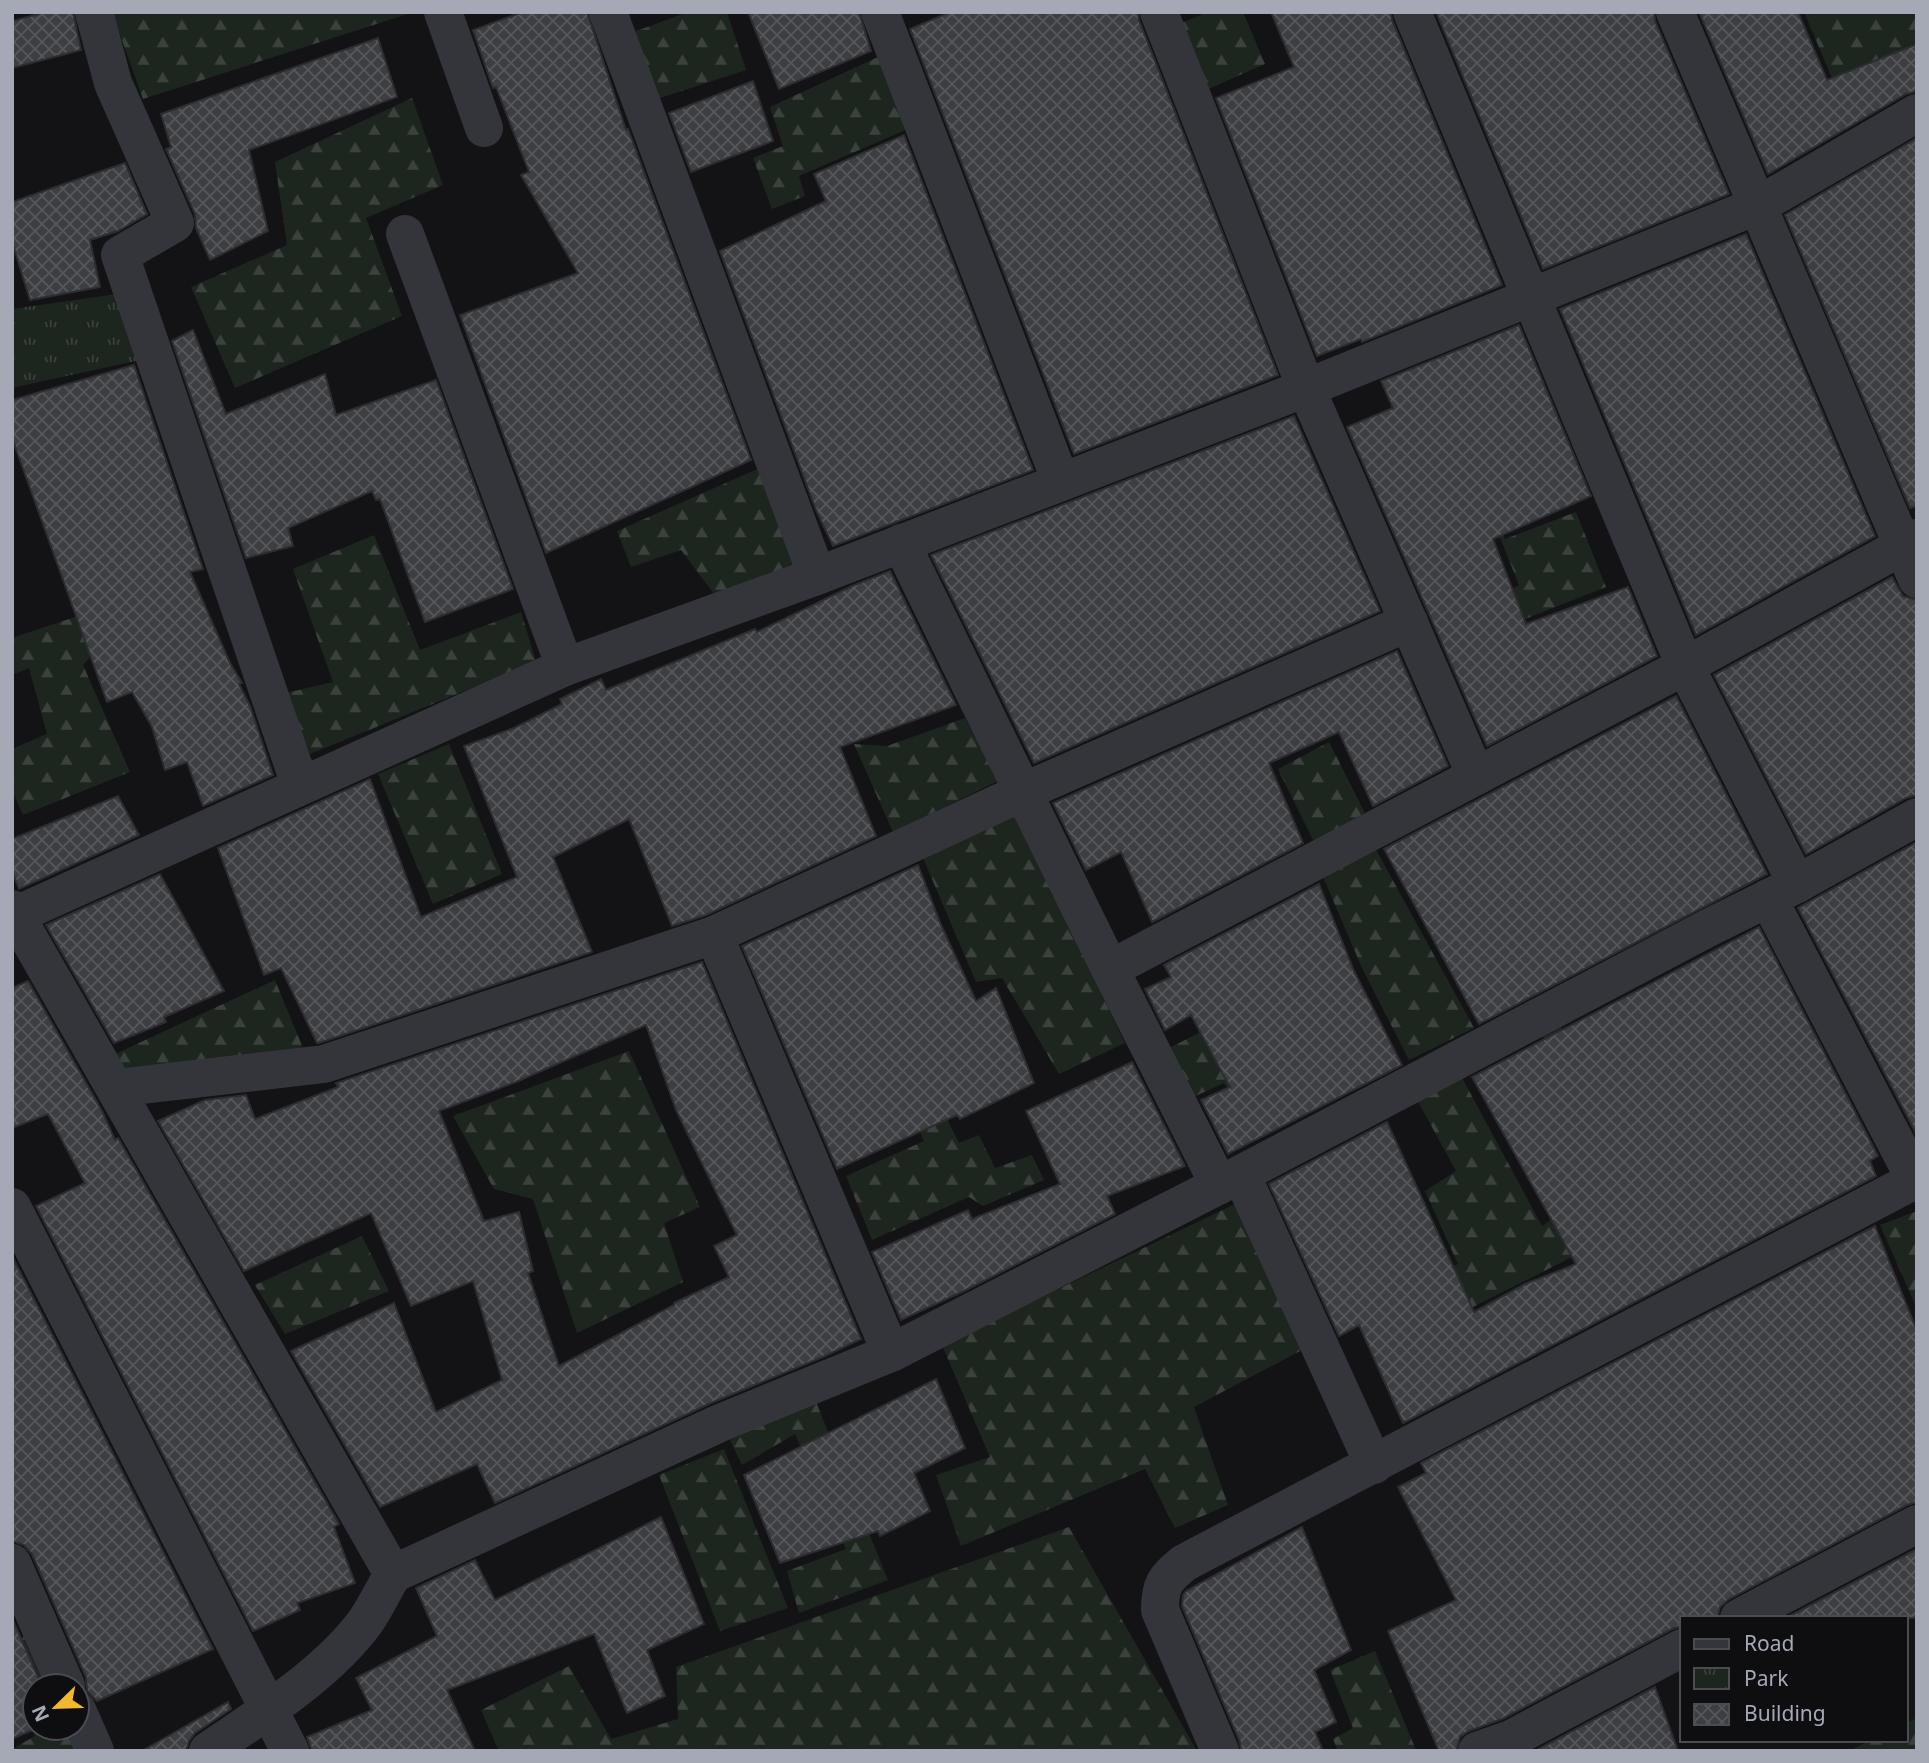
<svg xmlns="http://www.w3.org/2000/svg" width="1929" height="1763" viewBox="0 0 1929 1763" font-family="'Noto Sans',sans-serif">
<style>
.forest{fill:url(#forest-firs)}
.park{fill:url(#park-tufts)}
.building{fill:url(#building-cross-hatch);stroke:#2d2d31;stroke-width:2;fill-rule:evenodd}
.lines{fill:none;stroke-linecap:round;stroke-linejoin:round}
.minor{stroke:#34353a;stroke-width:38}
</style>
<defs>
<pattern id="forest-firs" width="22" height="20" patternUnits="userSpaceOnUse" patternTransform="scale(1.75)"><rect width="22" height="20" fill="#1d251f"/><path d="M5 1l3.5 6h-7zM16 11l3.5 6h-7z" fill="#3b423d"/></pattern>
<pattern id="park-tufts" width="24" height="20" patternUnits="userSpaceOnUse" patternTransform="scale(1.75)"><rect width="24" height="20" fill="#1d251f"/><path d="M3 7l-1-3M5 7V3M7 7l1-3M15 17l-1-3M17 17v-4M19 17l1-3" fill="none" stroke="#3b423d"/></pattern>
<pattern id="building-cross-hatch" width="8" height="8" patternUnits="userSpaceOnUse" patternTransform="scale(1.75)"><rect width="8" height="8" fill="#3d3e42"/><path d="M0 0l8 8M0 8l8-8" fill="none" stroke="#56575b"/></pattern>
</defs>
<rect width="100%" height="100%" fill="#131315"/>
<g class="forest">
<path d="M112,12H414L143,99Z"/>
<path d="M688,12H727L746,70L654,100L631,33Z"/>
<path d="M1208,12H1243L1265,64L1206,90L1179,24Z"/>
<path d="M1804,12H1917V48L1832,78Z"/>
<path d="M878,57L908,129L799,176L805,196L772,209L753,158L783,146L770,107Z"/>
<path d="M412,98L443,185L366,218L402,316L235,388L191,287L287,245L275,162Z"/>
<path d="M1466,452L1505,539L1576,512L1606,587L1513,624L1500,595L1519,585Z"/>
<path d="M762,467L795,569L718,599L681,550L631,567L617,531Z"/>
<path d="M374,535L420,650L521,612L536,662L310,754L286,693L333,682L293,569Z"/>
<path d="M81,615L96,650L83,665L130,772L23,815L12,790V749L47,734L29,668L12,675V638Z"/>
<path d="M965,718L998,781L893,832L854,744L887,746Z"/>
<path d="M1329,742L1365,813L1314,842L1278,769Z"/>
<path d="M449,744L502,874L433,904L378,774Z"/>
<path d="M1011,807L1125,1043L1059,1074L1002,978L976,982L920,851Z"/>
<path d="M1374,846L1474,1028L1409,1060L1362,968L1321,872Z"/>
<path d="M275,980L305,1053L124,1077L115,1054Z"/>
<path d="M1239,1013L1265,1066L1229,1091L1224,1083L1187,1100L1163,1051Z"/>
<path d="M1558,1021L1644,1202L1572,1257L1384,1352L1403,1288L1458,1264L1425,1191L1456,1171L1415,1096L1461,1076L1542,1226L1612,1178L1541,1033Z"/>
<path d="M884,1050L918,1060L959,1143L979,1135L995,1168L1032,1155L1044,1180L983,1206L969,1197L872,1240L846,1176L924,1141Z"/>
<path d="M629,1051L700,1207L664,1223L683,1282L577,1333L533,1199L494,1189L453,1116Z"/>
<path d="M1237,1203L1302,1350L1194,1407L1228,1505L1175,1528L1145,1469L961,1546L936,1475L990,1457L942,1345Z"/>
<path d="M1917,1211V1309L1880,1225Z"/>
<path d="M362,1236L389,1291L285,1334L255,1285Z"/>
<path d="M814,1397L888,1580L799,1613L787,1571L846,1549L795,1434L742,1465L730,1440Z"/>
<path d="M724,1449L788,1608L720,1631L659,1475Z"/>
<path d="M1069,1527L1197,1751H499L481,1710L569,1666L611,1739L678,1719L676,1667Z"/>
<path d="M33,1634L55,1686H35V1728H73L83,1751H12V1749L35,1736L12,1697V1640Z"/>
<path d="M1375,1651L1416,1750L1338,1751L1333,1739L1353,1728L1330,1670Z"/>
<path d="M1917,1718V1751H1849L1871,1740H1906V1723Z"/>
</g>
<path class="park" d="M117,294L140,360L12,388V309Z"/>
<g class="building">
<path d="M46,12H73L81,50L12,68V21Z"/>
<path d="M523,12H587L626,130L628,129L751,460L546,553L460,315L578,273L521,175L529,172L496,87L493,88L473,30Z"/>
<path d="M748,12H859L871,51L779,89Z"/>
<path d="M950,12H1138L1139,20L1278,375L1074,454L910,29Z"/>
<path d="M1271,12H1391L1392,20L1502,285L1362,342L1361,339L1317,356L1216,98L1294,67Z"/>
<path d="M1436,12H1654L1655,21L1729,194L1543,269Z"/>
<path d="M1699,12H1798L1827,80L1917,44V91L1906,94L1768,174Z"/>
<path d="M378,38L397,97L249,150L268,231L210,260L196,228L195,214L166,149L171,147L161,114Z"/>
<path d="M753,81L773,141L691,172L669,113Z"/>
<path d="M904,135L1033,470L833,546L816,510L720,251L826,201L814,174Z"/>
<path d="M1917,138V506L1910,508L1785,215Z"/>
<path d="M125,163L147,214L118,231L90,240L100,287L30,300L12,242V202Z"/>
<path d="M1746,234L1875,536L1696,635L1560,309Z"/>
<path d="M1519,325L1591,496L1493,539L1526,624L1628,587L1657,656L1487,746L1347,427L1393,408L1381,381Z"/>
<path d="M193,330L226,414L325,374L336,415L436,380L513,589L425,622L380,499L376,500L372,491L288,528L293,546L246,558L172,341Z"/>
<path d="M134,365L203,569L190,572L230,663L242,683L239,684L250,706L273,775L203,806L187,762L165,770L152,727L132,692L107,702L12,438V400Z"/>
<path d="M1294,416L1380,611L1034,763L931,555Z"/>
<path d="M890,571L956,705L840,747L876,836L706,915L672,926L629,819L553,857L592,952L319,1043H317L281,968L264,975L218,848L370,779L421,917L517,877L464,746L514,728L562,704L560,699L601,679L606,690L755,629L757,632L852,586Z"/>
<path d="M1892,577L1903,596L1917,600V795L1906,798L1806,854L1714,675Z"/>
<path d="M1397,651L1448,766L1373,806L1339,732L1269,763L1303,843L1152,922L1121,852L1086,870L1053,803Z"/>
<path d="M1676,696L1767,874L1479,1024L1384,849Z"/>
<path d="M118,796L139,835L19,889L12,871V839Z"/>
<path d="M1917,842V1135L1798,908Z"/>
<path d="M918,865L941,925L976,1001L996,988L1034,1083L960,1119L957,1115L837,1169L742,946Z"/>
<path d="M160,874L224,991L164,1017L166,1022L114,1043L46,925Z"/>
<path d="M1319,884L1354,971L1402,1065L1228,1154L1201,1100L1230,1087L1191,1015L1165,1030L1145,989L1171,977L1164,965Z"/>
<path d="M1759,927L1878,1156L1870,1161L1876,1176L1403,1423L1359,1325L1339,1336L1269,1184L1387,1122L1474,1312L1525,1284L1576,1264L1472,1077Z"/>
<path d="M702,962L861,1339L825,1356L711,1403L495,1503L477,1464L380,1507L291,1351L394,1303L436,1412L502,1380L473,1281L411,1306L371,1213L244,1271L158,1121L205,1100L246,1095L255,1119L338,1087L336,1083ZM646,1025L676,1110L737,1235L714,1246L729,1277L674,1303V1305L559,1366L528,1273L533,1271L519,1212L484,1221L439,1111L516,1082Z"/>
<path d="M28,981L102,1111L115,1140L118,1138L339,1524L334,1527L355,1583L297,1603L300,1610L253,1631L36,1206L85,1183L48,1114L12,1128V988Z"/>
<path d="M1132,1062L1185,1166L1107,1196L1115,1214L964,1291L901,1320L872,1252L968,1210L972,1219L1060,1184L1026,1111Z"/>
<path d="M1875,1226L1917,1331V1502L1907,1505L1729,1599L1720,1607L1717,1618H1682V1626L1672,1629L1502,1719L1469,1731L1460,1737L1456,1751H1439L1388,1631L1456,1600L1398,1487L1426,1473L1421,1463Z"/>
<path d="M12,1256L213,1649L97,1701L87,1691L86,1677L32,1554L24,1545L12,1541Z"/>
<path d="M936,1379L965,1448L914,1473L930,1511L880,1536L878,1531L780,1563L744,1475Z"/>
<path d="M661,1517L704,1624L647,1650L665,1696L627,1713L594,1634L447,1690L475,1751H312L307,1737L372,1710L356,1678L437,1636L416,1588L475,1560L495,1600Z"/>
<path d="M1302,1527L1351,1650L1314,1670L1336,1722L1315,1732L1323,1751H1241L1240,1742L1182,1606L1183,1595L1186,1591Z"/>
<path d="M1917,1549V1618H1786Z"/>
<path d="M12,1618L42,1686H35L37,1728L12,1739Z"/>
<path d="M1655,1687L1678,1751H1535Z"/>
<path d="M228,1702L231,1709L195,1733L189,1741L186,1751H142Z"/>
</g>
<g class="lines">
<g class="minor">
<path d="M94,12L113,83L175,223L120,255L300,785"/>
<path d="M443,12L484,128"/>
<path d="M608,12L817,576"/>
<path d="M880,12L1061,482"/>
<path d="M1159,12L1306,388L1476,776"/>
<path d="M1412,12L1685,666L1797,884"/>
<path d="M1675,12L1917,579"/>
<path d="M405,234L565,667"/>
<path d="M901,543L1110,969L1219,1185"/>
<path d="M1768,898L1917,1183"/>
<path d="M12,909L393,1574"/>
<path d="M16,915L565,667L817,576L1306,388L1759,205L1917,113"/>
<path d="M714,935L891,1353"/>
<path d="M1110,969L1685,666L1917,538"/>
<path d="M116,1088L324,1064L714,935L1023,792L1409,622"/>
<path d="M1241,1174L1374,1465"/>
<path d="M12,1207L290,1751"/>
<path d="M12,1563L66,1686"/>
<path d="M1739,1618L1917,1524"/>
<path d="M77,1710L95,1751"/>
<path d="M208,1751C262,1714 327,1674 366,1621C376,1606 384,1589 393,1574L720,1423L891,1353L1241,1174L1710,927L1797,884L1917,817"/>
<path d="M1220,1751L1160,1610C1160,1584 1165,1579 1184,1563L1915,1180"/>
<path d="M1477,1751L1511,1739L1682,1648"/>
</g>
</g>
<rect width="1929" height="1763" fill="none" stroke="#a5a9b5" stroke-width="28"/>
<rect x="1680" y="1616" width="228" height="126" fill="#0e0e10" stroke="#4a4c52" stroke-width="2"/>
<rect x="1694" y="1639" width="35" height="10" fill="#34353a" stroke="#4a4c52" stroke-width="2"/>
<text x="1744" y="1651" font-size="21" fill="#a5a9b5">Road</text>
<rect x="1694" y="1668" width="35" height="21" fill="url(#park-tufts)" stroke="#4a4c52" stroke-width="2"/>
<text x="1744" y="1686" font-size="21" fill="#a5a9b5">Park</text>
<rect x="1694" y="1704" width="35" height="21" fill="url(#building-cross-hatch)" stroke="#4a4c52" stroke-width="2"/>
<text x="1744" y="1721" font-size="21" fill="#a5a9b5">Building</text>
<g transform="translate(56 1707) rotate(247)"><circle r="33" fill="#0e0e10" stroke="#4a4c52" stroke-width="2"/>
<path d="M0-5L12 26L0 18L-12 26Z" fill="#f2b82e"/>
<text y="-10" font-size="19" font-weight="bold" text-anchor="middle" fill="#a5a9b5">N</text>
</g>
</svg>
